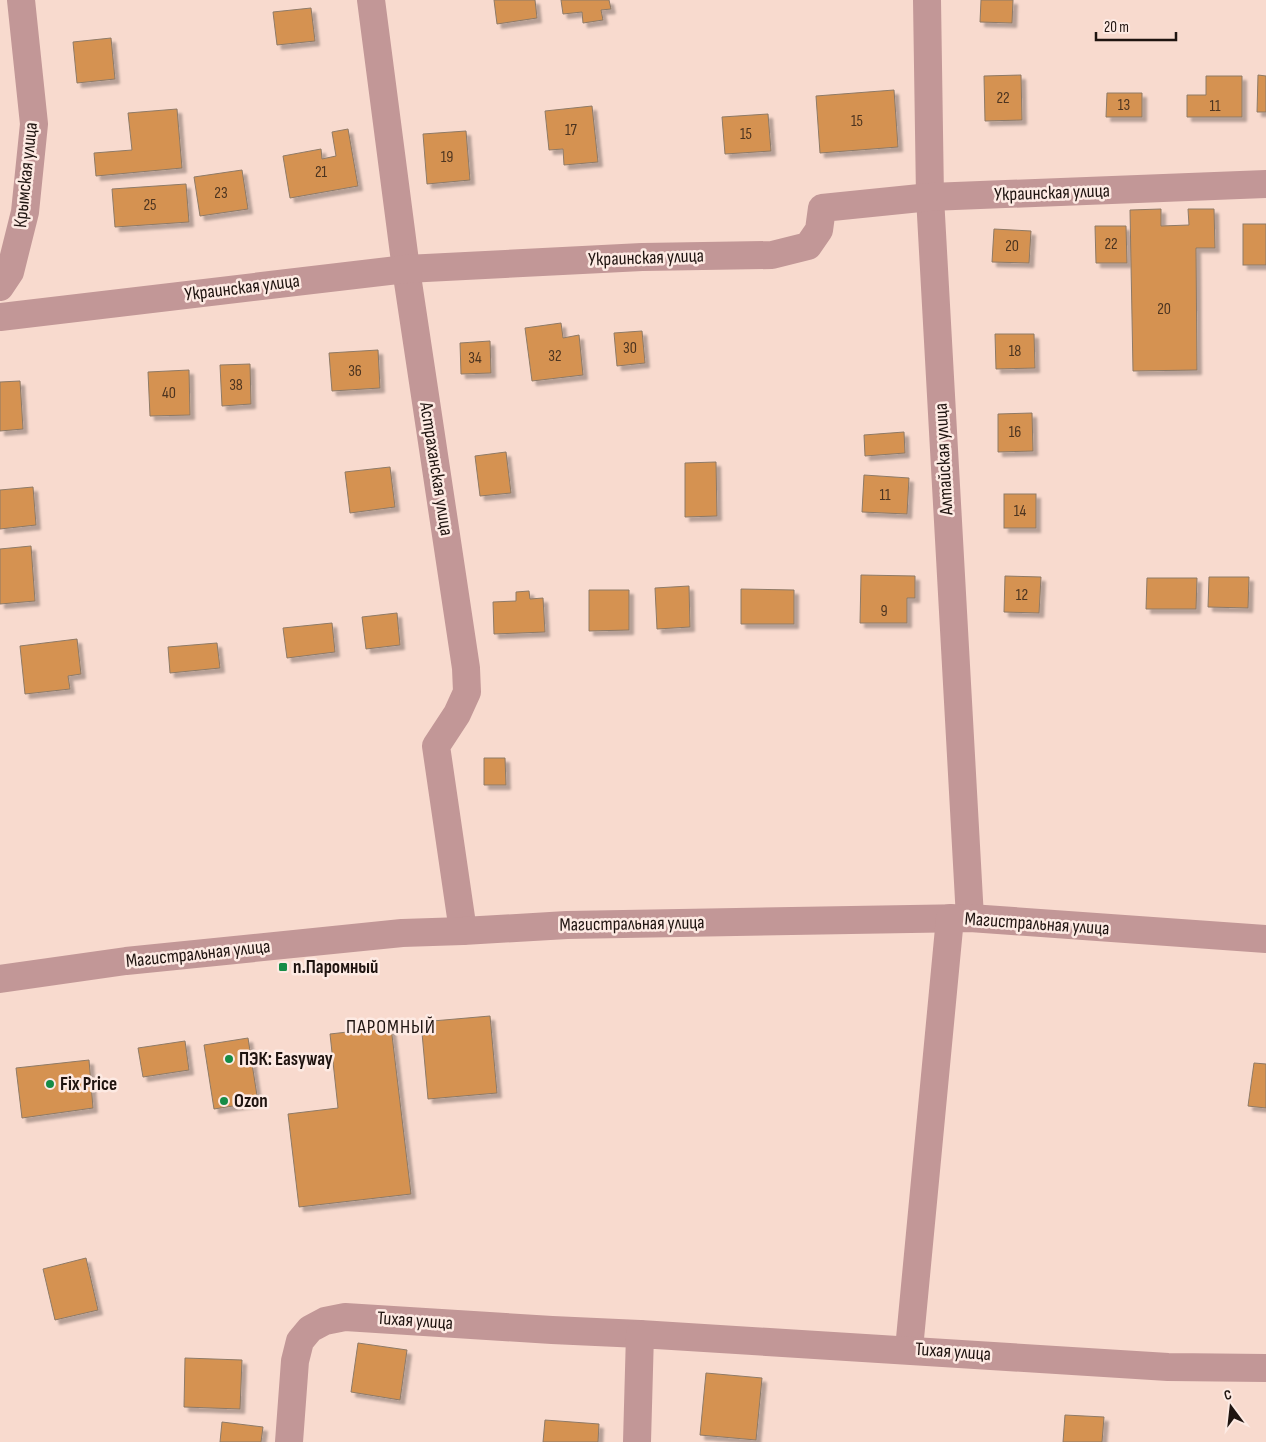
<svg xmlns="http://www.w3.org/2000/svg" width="1266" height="1442" viewBox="0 0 1266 1442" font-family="'Sofia Sans Condensed',sans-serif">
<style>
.building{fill:#d59251;stroke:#8e7a67;filter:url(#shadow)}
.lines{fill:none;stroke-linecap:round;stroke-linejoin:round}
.minor{stroke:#c29797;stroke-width:28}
.poi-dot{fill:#168c46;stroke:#fdeae3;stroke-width:2}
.labels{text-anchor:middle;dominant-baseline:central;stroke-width:5;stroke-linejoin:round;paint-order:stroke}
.number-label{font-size:16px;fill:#4c3420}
.street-label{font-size:19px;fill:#1f1410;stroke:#fdeae3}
.poi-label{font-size:19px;font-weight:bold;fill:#1f1410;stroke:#fdeae3;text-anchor:start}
.neighbourhood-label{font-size:20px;letter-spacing:1px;fill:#1f1410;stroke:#fdeae3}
</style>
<defs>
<filter id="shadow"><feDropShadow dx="4.5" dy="4.5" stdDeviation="1" flood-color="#0004"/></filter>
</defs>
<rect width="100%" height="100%" fill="#f8dace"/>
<g class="building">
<path d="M494,0H535L537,18L497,24Z"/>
<path d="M561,0H609L611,9L601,10L603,20L583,23L582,12L563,14Z"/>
<path d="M981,0H1013L1012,23L980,22Z"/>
<path d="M311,8L315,41L277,45L273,12Z"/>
<path d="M111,38L115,79L77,83L73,42Z"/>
<path d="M1021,75L1022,120L985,121L984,76Z"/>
<path d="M1258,75L1266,76V112H1257Z"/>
<path d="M1206,76H1242V117H1187V95H1206Z"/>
<path d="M894,90L898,147L820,153L816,96Z"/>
<path d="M1107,93H1142V117H1106Z"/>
<path d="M592,106L598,162L564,165L563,149L549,150L545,111Z"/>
<path d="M177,109L182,168L96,176L94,153L132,150L128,113Z"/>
<path d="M768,114L771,151L725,154L722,117Z"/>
<path d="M348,129L358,186L290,198L283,156L321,149L322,159L336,156L332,132Z"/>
<path d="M466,131L470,180L427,184L423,134Z"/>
<path d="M242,170L248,209L200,216L194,177Z"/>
<path d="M186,184L189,222L115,227L112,189Z"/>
<path d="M1161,209V226L1189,225L1188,209H1214L1215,248H1196L1197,370L1133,371L1130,210Z"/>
<rect x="1243" y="224" width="23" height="41"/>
<path d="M1095,226H1126L1127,263H1096Z"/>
<path d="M994,229L1031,231L1029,263L992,262Z"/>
<path d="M561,323L563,338L579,335L583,375L532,381L525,328Z"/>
<path d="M642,331L645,363L617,366L614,333Z"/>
<path d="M995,334H1034L1035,368L996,369Z"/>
<path d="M490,341L491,373L461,374L460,343Z"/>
<path d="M378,350L380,388L332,391L329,353Z"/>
<path d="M250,364L251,404L222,406L220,365Z"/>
<path d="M189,370L190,415L150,416L148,372Z"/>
<path d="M20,381L23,429L0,431V382Z"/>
<path d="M1032,413L1033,451L998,452V414Z"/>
<path d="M904,432L905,453L865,456L864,435Z"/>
<path d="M506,452L511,493L480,496L475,456Z"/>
<path d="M716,462L717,516L685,517V463Z"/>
<path d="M390,467L395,507L350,513L345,472Z"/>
<path d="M864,475L909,478L907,514L862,512Z"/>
<path d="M33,487L36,525L0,529V490Z"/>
<rect x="1004" y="494" width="32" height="34"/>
<path d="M31,546L35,601L0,604V549Z"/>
<path d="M861,575L915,576V598H907V623H860Z"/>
<path d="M1005,576L1041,577L1039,613L1004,612Z"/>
<path d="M1209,577H1249L1248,608L1208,607Z"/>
<path d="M1147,578H1197L1196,609H1146Z"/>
<path d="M689,586L690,627L657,629L655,588Z"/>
<path d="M741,589L794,590V624H741Z"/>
<path d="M589,590H629V630L589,631Z"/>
<path d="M529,591L530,599L543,598L545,632L494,634L493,602L516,601V592Z"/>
<path d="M397,613L400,645L366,649L362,617Z"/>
<path d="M332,623L335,652L287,658L283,628Z"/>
<path d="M77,639L81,674L68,676L70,689L25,694L20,646Z"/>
<path d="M217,643L220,668L170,673L168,647Z"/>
<path d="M484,758H505L506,785H484Z"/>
<path d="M490,1016L497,1093L428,1099L421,1022Z"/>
<path d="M391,1027L411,1194L299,1207L288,1114L338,1108L330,1034Z"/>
<path d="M248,1038L258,1102L214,1109L204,1045Z"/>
<path d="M185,1041L189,1070L143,1077L138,1048Z"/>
<path d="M89,1060L93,1108L22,1118L16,1068Z"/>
<path d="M1254,1063L1266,1064V1108L1248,1106Z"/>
<path d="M86,1258L98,1310L55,1320L43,1269Z"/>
<path d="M358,1343L407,1350L400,1400L351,1392Z"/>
<path d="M185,1358L242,1360L240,1409L184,1407Z"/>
<path d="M706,1373L762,1378L756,1440L700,1435Z"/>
<path d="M1065,1415L1104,1417L1102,1442H1063Z"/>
<path d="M545,1420L599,1424L598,1442H543Z"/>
<path d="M222,1422L263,1427L261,1442H220Z"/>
</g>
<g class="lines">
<g class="minor">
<path d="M371,0L406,269L466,668L467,692L457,714L436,746L463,931"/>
<path d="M927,0L930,197L970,918"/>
<path d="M0,287L10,272L25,212L34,124L21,0"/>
<path d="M0,317L406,269L642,257L772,255L808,246L819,230L822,208L930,197L1266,184"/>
<path d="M0,979L126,961L402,933L463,931L567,925L970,918L1266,939"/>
<path d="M909,1349L950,918"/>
<path d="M289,1442L295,1361L300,1341L310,1329L325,1321L345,1317L552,1330L640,1334"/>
<path d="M637,1442L640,1334L1168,1367L1266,1368"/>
</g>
</g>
<g class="poi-dot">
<rect x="278" y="962" width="10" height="10" rx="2.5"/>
<circle cx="229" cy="1059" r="5"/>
<circle cx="50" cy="1084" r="5"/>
<circle cx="224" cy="1101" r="5"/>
</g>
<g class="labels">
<g class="number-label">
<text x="1003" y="98">22</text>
<text x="1124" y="105">13</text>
<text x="1215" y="106">11</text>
<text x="857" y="121">15</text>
<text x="571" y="130">17</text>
<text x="746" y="134">15</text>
<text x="447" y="157">19</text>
<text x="321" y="172">21</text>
<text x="221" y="193">23</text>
<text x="150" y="205">25</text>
<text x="1111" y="244">22</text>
<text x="1012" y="246">20</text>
<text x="1164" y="309">20</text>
<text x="630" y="348">30</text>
<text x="1015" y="351">18</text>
<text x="555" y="356">32</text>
<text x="475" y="358">34</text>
<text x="355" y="371">36</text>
<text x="236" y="385">38</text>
<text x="169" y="393">40</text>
<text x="1015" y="432">16</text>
<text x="885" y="495">11</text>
<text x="1020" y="511">14</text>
<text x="1022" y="595">12</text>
<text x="884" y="611">9</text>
</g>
<g class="street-label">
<text transform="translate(26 175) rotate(-84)">Крымская улица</text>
<text transform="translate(1052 193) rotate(-2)">Украинская улица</text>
<text transform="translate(646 258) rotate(-2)">Украинская улица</text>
<text transform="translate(242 288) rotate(-7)">Украинская улица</text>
<text transform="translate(944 459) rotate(-93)">Алтайская улица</text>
<text transform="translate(436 469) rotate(81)">Астраханская улица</text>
<text transform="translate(632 924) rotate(-1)">Магистральная улица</text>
<text transform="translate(1037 924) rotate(4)">Магистральная улица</text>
<text transform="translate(198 954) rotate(-6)">Магистральная улица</text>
<text transform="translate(415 1321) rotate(4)">Тихая улица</text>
<text transform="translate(953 1352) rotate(4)">Тихая улица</text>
</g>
<g class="poi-label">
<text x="293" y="967">п.Паромный</text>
<text x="239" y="1059">ПЭК: Easyway</text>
<text x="60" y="1084">Fix Price</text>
<text x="234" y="1101">Ozon</text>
</g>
<g class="neighbourhood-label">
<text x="391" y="1027">ПАРОМНЫЙ</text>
</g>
</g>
<g transform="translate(1231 1407) rotate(345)" stroke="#fdeae3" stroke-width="4" paint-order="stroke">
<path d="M0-4L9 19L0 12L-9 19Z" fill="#1f1410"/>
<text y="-8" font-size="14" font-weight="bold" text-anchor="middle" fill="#1f1410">С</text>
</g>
<path d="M1096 32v8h80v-8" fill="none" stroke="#1f1410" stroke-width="2.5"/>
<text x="1104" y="32" font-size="15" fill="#1f1410" stroke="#fdeae3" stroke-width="4" paint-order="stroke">20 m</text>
</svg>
